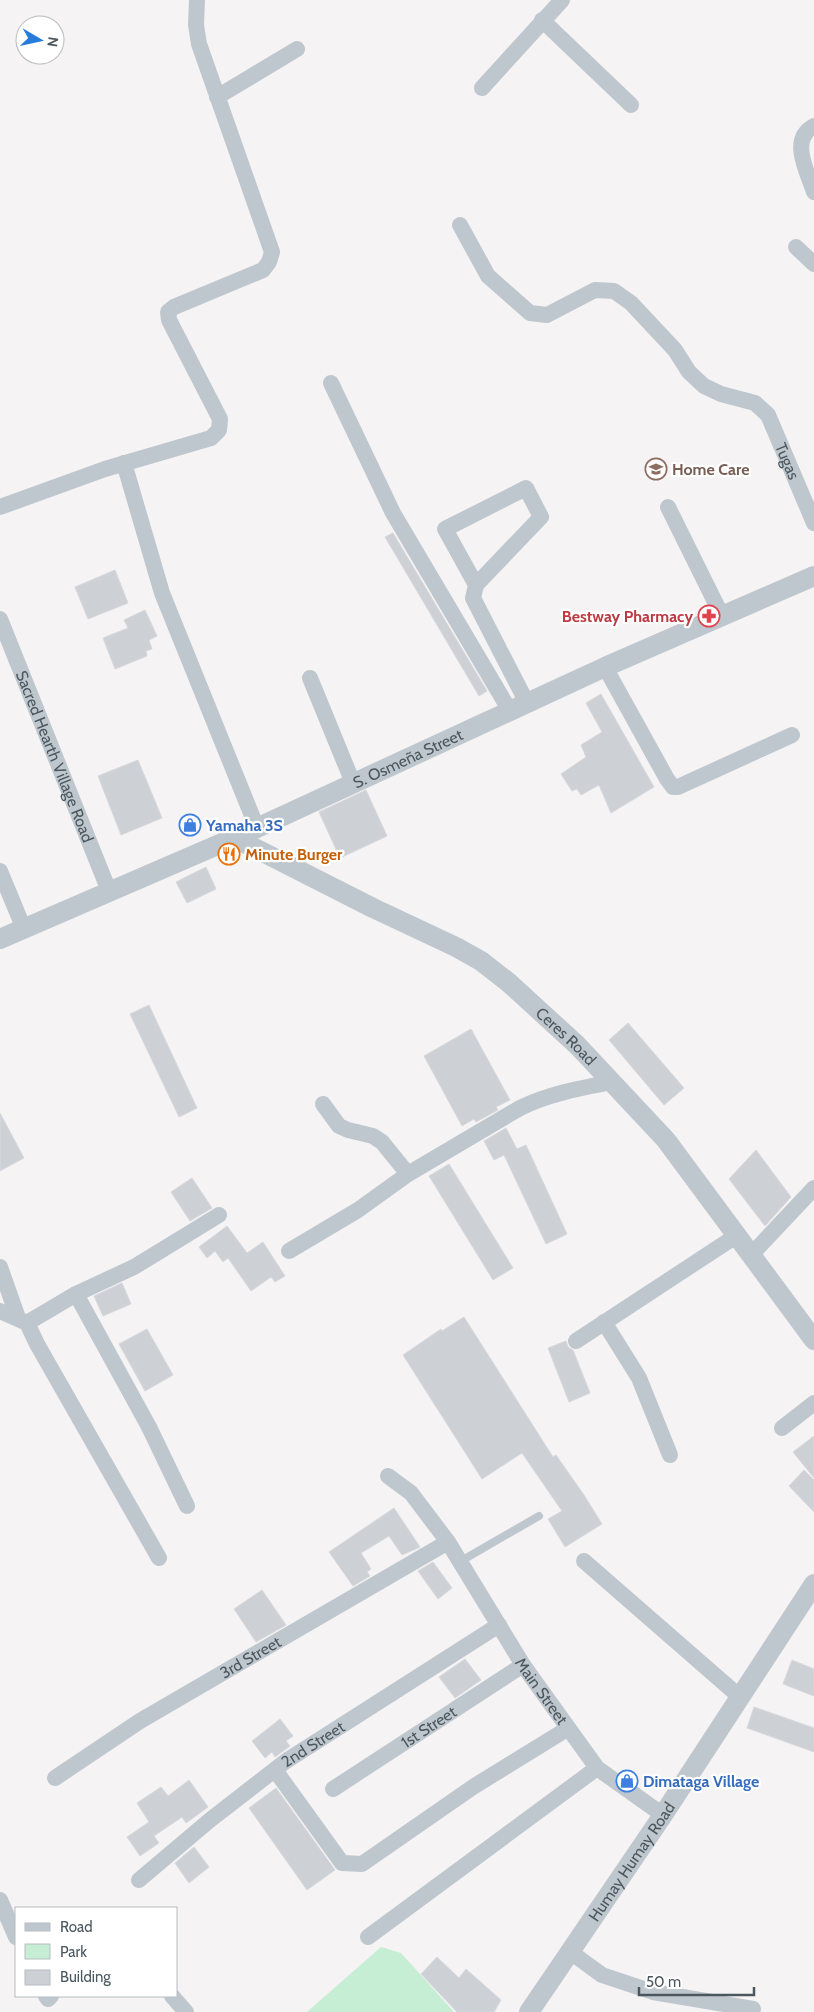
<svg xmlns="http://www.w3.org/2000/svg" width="814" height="2012" viewBox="0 0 814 2012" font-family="Cabin,sans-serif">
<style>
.green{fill:#c6eed4}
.building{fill:#cdd0d5;stroke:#d7d9dd}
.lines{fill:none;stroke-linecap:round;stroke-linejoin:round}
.service{stroke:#bfc7ce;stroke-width:8}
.minor{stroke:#bfc7ce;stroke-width:16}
.tertiary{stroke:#bfc7ce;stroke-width:20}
.labels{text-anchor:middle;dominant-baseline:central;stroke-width:4.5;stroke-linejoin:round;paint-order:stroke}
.street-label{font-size:16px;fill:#4b575f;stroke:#fff}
.education-label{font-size:16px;font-weight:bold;fill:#785e54;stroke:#fff;text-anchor:start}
.health-label{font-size:16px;font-weight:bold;fill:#be3a42;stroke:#fff;text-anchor:end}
.shop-label{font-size:16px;font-weight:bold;fill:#366cbe;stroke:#fff;text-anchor:start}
.food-label{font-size:16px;font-weight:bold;fill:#c56008;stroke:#fff;text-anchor:start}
</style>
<rect width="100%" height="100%" fill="#f5f3f3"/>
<path class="green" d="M381,1947L401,1953L454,2012H307Z"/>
<g class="building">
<path d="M393,533L487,691L479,696L385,537Z"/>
<path d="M115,570L128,603L88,619L75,587Z"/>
<path d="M145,610L157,636L149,640L152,649L146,651L147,656L115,669L103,638L128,628L124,620Z"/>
<path d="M601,694L654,787L611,813L599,785L581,795L577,789L572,791L561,774L586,757L581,745L602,732L586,703Z"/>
<path d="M138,760L162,818L121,835L98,776Z"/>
<path d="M366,790L387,836L340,858L319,812Z"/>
<path d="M206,867L216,889L187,903L176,882Z"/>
<path d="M149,1005L197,1108L179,1117L130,1014Z"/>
<path d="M628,1023L684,1088L664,1105L609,1040Z"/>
<path d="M471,1029L510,1100L496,1107L498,1110L476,1122L474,1119L462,1126L424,1056Z"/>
<path d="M0,1113L24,1158L0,1171Z"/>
<path d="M506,1128L517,1149L526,1145L567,1234L546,1244L504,1155L494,1160L484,1141Z"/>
<path d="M756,1150L791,1197L765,1226L729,1179Z"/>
<path d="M449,1164L513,1268L493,1280L429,1176Z"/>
<path d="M192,1178L212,1208L190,1221L171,1192Z"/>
<path d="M227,1226L247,1253L263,1242L285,1276L275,1282L271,1277L251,1291L228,1258L223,1262L215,1251L207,1258L199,1247Z"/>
<path d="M122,1283L131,1304L103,1316L94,1296Z"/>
<path d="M464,1317L553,1457L556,1455L584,1495L602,1524L565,1547L548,1519L562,1511L522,1453L482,1479L403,1355L441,1329L442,1331Z"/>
<path d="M147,1329L173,1375L145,1391L119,1344Z"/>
<path d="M566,1341L568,1347L573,1350L590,1393L569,1402L548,1348Z"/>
<path d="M814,1436V1478L793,1452Z"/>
<path d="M804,1470L814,1480V1512L789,1486Z"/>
<path d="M394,1508L420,1547L402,1555L389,1536L361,1553L371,1569L367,1572L370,1576L353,1586L329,1552Z"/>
<path d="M433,1562L452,1588L438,1599L418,1571Z"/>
<path d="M262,1590L286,1625L256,1642L234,1609Z"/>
<path d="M465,1659L481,1680L455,1698L439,1677Z"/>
<path d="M792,1660L814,1669V1696L783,1684Z"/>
<path d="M754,1707L814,1728V1752L747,1728Z"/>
<path d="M280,1719L293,1736L286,1741L290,1746L275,1757L272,1752L265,1758L252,1741Z"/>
<path d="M189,1780L208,1807L186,1823L182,1817L154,1836L159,1843L140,1856L127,1837L149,1822L137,1803L161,1787L168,1796Z"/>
<path d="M276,1788L335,1870L307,1890L249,1808Z"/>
<path d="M194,1847L209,1867L189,1883L175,1863Z"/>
<path d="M437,1957L459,1978L466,1969L501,2000L494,2012H457L421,1974Z"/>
</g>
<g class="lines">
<path class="service" d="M461,1561L539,1516"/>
<g class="minor">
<path d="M542,20L631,105"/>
<path d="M482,88L562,0"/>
<path d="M217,97L297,49"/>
<path d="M814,126C789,139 807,171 814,192"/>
<path id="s1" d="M460,225L488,276L530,313L547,315L595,290L614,291L631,303L675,350L689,372L704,386L721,394L755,403L768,415L814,523"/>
<path d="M796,247L814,264"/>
<path d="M331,383L393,513L510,711"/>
<path d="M124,463L162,593L257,828"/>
<path d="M0,507L105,469L211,438L219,430L220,419L169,320L168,312L174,307L263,270L269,262L272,252L199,44L196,25L197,0"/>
<path d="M668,507L722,616"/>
<path d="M476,585L445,529L526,488L541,517L476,585L473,598L527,703"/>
<path id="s2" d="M0,619L109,891"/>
<path d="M605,667L667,779L673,787H678L792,735"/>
<path d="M310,678L353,783"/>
<path d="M0,871L24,929"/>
<path d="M323,1104L339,1126L348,1130L373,1136L382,1142L408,1174"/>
<path d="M289,1251L358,1210L408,1174L520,1108C548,1094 581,1088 612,1082"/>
<path d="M751,1255L814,1188"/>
<path d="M0,1267L18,1318"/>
<path d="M76,1294L149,1427L187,1506"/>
<path d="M0,1311L27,1323L37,1344L159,1558"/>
<path d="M604,1322L639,1378L670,1455"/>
<path d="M27,1323L76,1294L134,1267L219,1215"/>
<path d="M576,1341L736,1236"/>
<path d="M782,1428L814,1403"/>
<path id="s3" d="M388,1476L411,1493L448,1542L523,1665L597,1768L663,1815"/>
<path d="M584,1561L740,1697"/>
<path d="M275,1770L342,1863L362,1864L473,1787L567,1729"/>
<path id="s4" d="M55,1778L140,1721L448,1542"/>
<path id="s5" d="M333,1789L523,1665"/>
<path id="s6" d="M139,1880L210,1820L286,1761L499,1625"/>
<path d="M0,1900L16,1937"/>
<path d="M368,1937L597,1768"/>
<path d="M569,1951L602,1975L653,1992L753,2009"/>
<path d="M46,1996L48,1999L51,1996"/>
<path d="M172,1996L186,2012"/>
</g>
<g class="tertiary">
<path id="s7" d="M233,837L373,908L456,947L481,961L508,982L577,1045L666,1140L814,1340"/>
<path id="s8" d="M0,939L257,828L605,667L814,576"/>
<path id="s9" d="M529,2012L663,1815L814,1584"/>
</g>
</g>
<defs>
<g id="school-ring" transform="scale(1.125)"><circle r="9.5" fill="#fff" stroke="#8d6e63" stroke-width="1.5"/><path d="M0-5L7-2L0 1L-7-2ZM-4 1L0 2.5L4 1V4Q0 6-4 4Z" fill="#8d6e63"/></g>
<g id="pharmacy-ring" transform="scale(1.125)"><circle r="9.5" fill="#fff" stroke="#e0444e" stroke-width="1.5"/><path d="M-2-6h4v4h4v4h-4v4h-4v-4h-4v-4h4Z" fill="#e0444e"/></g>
<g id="shop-ring" transform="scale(1.125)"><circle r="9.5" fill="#fff" stroke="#3f7fe0" stroke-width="1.5"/><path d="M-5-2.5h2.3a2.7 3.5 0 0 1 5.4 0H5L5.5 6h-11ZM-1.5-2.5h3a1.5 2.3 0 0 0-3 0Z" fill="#3f7fe0"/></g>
<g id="restaurant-ring" transform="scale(1.125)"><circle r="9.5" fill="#fff" stroke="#e8710a" stroke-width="1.5"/><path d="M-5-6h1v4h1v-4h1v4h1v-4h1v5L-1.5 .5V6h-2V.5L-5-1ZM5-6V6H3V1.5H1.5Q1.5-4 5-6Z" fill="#e8710a"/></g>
</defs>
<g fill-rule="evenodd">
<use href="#school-ring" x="656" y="469"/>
<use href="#pharmacy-ring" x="709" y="616"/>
<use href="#shop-ring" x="190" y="825"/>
<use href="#restaurant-ring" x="229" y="854"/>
<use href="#shop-ring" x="627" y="1781"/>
</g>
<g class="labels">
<g class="street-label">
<text stroke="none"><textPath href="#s1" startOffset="458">Tugas</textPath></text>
<text stroke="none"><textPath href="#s2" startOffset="148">Sacred Hearth Village Road</textPath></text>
<text stroke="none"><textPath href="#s8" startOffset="446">S. Osmeña Street</textPath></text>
<text stroke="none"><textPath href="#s7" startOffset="391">Ceres Road</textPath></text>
<text stroke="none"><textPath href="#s4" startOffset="230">3rd Street</textPath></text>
<text stroke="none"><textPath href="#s3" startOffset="266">Main Street</textPath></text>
<text stroke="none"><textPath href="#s5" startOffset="114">1st Street</textPath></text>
<text stroke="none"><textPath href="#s6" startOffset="221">2nd Street</textPath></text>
<text stroke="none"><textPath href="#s9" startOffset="182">Humay Humay Road</textPath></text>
</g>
<g class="education-label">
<text x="672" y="469">Home Care</text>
</g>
<g class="health-label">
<text x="693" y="616">Bestway Pharmacy</text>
</g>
<g class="shop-label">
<text x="206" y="825">Yamaha 3S</text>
<text x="643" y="1781">Dimataga Village</text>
</g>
<g class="food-label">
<text x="245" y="854">Minute Burger</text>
</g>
</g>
<rect x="15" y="1907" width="162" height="90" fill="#ffffff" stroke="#b7bcbf"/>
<rect x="25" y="1923" width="25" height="8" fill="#bfc7ce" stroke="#b7bcbf"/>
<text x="60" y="1932" font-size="15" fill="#4b575f">Road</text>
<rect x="25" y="1944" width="25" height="15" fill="#c6eed4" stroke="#b7bcbf"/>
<text x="60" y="1957" font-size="15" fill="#4b575f">Park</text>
<rect x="25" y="1970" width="25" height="15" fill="#cdd0d5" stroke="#b7bcbf"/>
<text x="60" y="1982" font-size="15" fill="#4b575f">Building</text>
<g transform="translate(40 40) rotate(99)"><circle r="24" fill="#ffffff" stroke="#b7bcbf"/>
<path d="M0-4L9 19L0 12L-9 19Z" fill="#267cdb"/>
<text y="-8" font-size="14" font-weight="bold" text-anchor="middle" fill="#4b575f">N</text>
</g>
<path d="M639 1987v8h115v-8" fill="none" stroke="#4b575f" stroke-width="2.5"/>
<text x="646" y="1987" font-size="15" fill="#4b575f" stroke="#ffffff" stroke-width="4" paint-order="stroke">50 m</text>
</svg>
